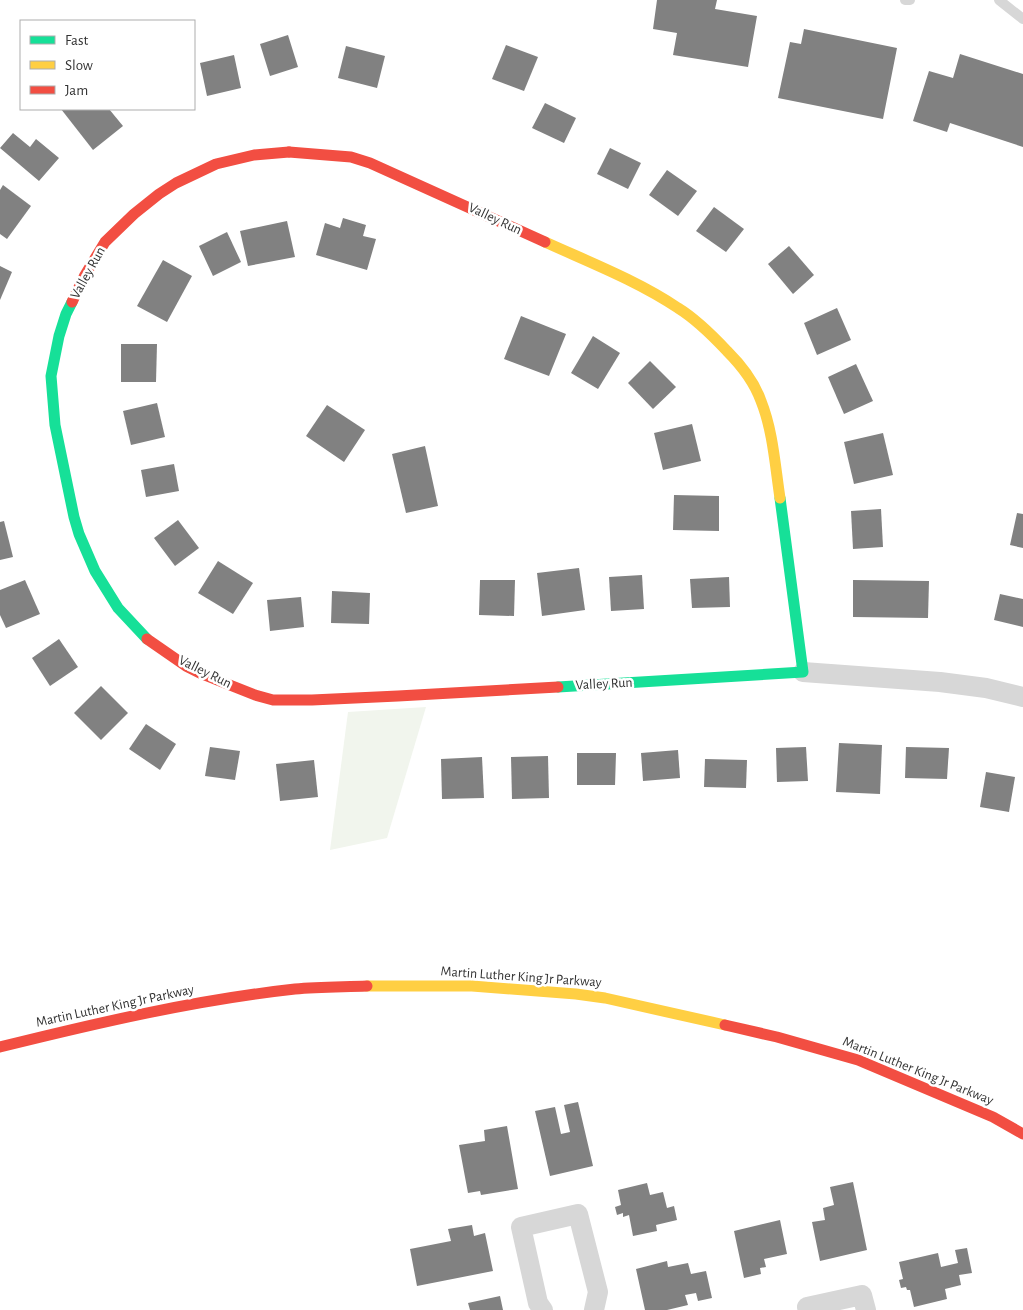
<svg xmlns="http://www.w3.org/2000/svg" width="1023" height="1310" viewBox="0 0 1023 1310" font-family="'Alegreya Sans',sans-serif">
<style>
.green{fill:#f1f5ed}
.building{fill:#818181}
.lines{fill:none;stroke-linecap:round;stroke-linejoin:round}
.lane{stroke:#d7d7d7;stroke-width:10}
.street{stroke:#d7d7d7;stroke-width:20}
.fast{stroke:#16e098;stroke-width:11}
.slow{stroke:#ffcf43;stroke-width:11}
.jam{stroke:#f24e42;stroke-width:11}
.labels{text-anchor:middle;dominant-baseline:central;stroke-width:5;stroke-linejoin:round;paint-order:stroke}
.street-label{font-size:14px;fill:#333;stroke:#fff}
</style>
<rect width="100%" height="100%" fill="#fff"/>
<path class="green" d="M426,707L387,838L330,850L348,712Z"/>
<g class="building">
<path d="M657,0H717L715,9L757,16L748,67L673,55L677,33L653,29Z"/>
<path d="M804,29L897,48L883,119L778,98L790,42L801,44Z"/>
<path d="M288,35L298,67L270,76L260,44Z"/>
<path d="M506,45L538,57L524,91L492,79Z"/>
<path d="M346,46L385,56L377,88L338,78Z"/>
<path d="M960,54L1023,74V147L950,123L947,132L913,121L929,71L953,78Z"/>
<path d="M234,55L241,88L207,96L200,63Z"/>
<path d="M545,103L576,118L564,143L532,128Z"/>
<path d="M61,109H109L123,126L93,150Z"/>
<path d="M13,133L30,147L36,139L59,158L39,181L0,148Z"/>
<path d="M610,148L641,163L628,189L597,174Z"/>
<path d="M667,170L697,191L678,216L649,195Z"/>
<path d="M3,185L31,206L7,239L0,234V190Z"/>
<path d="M714,207L744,229L726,252L696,231Z"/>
<path d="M343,218L366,225L363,236L376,239L367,270L316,255L325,223L340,228Z"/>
<path d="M287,221L295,257L248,266L240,231Z"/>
<path d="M227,232L241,262L213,276L199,246Z"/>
<path d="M789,246L814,275L793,294L768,264Z"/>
<path d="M163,260L192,276L167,322L137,306Z"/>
<path d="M0,266L12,272L0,300Z"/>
<path d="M837,308L851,340L817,355L804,323Z"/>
<path d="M521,316L566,334L549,376L504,359Z"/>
<path d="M593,336L620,353L598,389L571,373Z"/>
<path d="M121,344H157L156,382H121Z"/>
<path d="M650,361L676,387L653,409L628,383Z"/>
<path d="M856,364L873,401L844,414L828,377Z"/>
<path d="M157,403L165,437L131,445L123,411Z"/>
<path d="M327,405L365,430L344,462L306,436Z"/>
<path d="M692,424L701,461L663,470L654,433Z"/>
<path d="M883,433L893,475L854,484L844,442Z"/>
<path d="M425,446L438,506L406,513L392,454Z"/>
<path d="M174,464L179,491L146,497L141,470Z"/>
<path d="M674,495L719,496V531L673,530Z"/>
<path d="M881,509L883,547L853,549L851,511Z"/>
<path d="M1017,513L1023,514V548L1010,545Z"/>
<path d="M178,520L199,548L175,566L154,538Z"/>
<path d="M4,521L13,557L0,560V522Z"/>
<path d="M218,561L253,583L233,614L198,593Z"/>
<path d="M579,568L585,610L542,616L537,573Z"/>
<path d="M642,575L644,609L611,611L609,577Z"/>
<path d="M729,577L730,607L692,608L690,579Z"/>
<path d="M25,580L40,614L6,628L0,615V590Z"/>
<path d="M480,580H515L514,616L479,615Z"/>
<path d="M853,580L929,581L928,618L853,617Z"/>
<path d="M332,591L370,593L369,624L331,623Z"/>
<path d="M1000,594L1023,599V627L994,620Z"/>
<path d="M301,597L304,627L270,631L267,600Z"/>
<path d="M59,639L78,667L50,686L32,658Z"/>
<path d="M101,686L128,713L101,740L74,713Z"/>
<path d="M146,724L176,744L160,770L129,749Z"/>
<path d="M839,743L882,745L880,794L836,792Z"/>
<path d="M210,747L240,751L235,780L205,776Z"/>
<path d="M806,747L808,781L777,782L776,748Z"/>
<path d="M906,747L949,748L947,779L905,778Z"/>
<path d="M678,750L680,778L643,781L641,753Z"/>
<path d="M577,753H616L615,785H577Z"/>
<path d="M548,756L549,798L512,799L511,757Z"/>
<path d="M482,757L484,798L442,799L441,759Z"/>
<path d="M705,759L747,760L746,788L704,787Z"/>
<path d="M314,760L318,797L280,801L276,764Z"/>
<path d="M986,772L1015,777L1009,812L980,807Z"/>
<path d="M578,1102L593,1166L550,1176L535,1111L555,1107L561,1134L570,1132L564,1105Z"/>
<path d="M507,1126L518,1189L481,1195L480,1191L468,1193L459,1145L485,1141L484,1130Z"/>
<path d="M853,1182L867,1250L820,1261L812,1222L825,1220L823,1208L834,1205L830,1187Z"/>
<path d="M647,1183L650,1195L663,1192L667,1208L674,1206L677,1220L656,1225L657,1231L633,1236L629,1215L623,1217V1213L617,1215L615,1207L621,1205L618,1190Z"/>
<path d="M780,1220L787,1254L764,1259L766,1267L760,1268L761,1274L744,1278L734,1231Z"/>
<path d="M472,1225L474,1236L485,1233L493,1271L417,1286L410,1249L451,1241L448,1229Z"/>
<path d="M967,1248L972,1273L959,1275L961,1285L945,1289L947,1299L914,1307L910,1290H907L906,1287L901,1288L899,1280L903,1279L899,1262L938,1253L941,1267L958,1263L955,1250Z"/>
<path d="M667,1261L668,1267L688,1263L691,1274L706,1271L712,1298L698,1301L696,1293L685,1295L688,1305L667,1310H645L636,1269Z"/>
<path d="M500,1296L503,1310H470L468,1303Z"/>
</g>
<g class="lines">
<g class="lane">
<path d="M905,0H910"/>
<path d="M999,0L1023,19"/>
</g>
<g class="street">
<path d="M803,672L940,682L986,688L1023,697"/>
<path d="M543,1310L538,1303L521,1227L578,1214L598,1292L594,1310"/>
<path d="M808,1310L807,1307L862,1295L866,1310"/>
</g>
<g class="fast">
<path d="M72,302L66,314L59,336L51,376L55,425L74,517L79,534L95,571L118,608L147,639"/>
<path d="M558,687L803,672L780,498"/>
</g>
<g class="slow">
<path d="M545,242C589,262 638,281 678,308C696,319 712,335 727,351C741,365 754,381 761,401C773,431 775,465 780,498"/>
<path d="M367,986H472L576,994L605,998L725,1025"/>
</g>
<g class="jam">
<path d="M289,152L351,157L370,163L545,242"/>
<path d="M72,302L85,275L105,242L134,214L159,194L176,183L216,164L254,155L289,152"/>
<path d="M147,639L186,666L202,674L255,695L273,700H312L398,696L558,687"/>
<path d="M725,1025L777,1037L858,1060L993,1117L1023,1134"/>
<path d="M0,1047C97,1023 195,1000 295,989C319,987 343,987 367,986"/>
</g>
</g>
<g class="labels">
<g class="street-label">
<text transform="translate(495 219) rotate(25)">Valley Run</text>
<text transform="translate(88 273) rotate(-61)">Valley Run</text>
<text transform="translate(205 672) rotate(26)">Valley Run</text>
<text transform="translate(604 684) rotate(-3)">Valley Run</text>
<text transform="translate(521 977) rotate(4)">Martin Luther King Jr Parkway</text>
<text transform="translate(115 1006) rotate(-12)">Martin Luther King Jr Parkway</text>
<text transform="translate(918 1071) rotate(22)">Martin Luther King Jr Parkway</text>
</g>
</g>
<rect x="20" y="20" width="175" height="90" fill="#ffffff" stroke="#adadad"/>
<rect x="30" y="36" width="25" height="8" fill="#16e098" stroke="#adadad"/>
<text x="65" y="45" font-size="15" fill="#333333">Fast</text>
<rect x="30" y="61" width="25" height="8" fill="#ffcf43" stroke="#adadad"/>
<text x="65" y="70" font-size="15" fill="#333333">Slow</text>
<rect x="30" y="86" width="25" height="8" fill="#f24e42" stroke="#adadad"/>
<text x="65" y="95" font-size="15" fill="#333333">Jam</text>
</svg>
